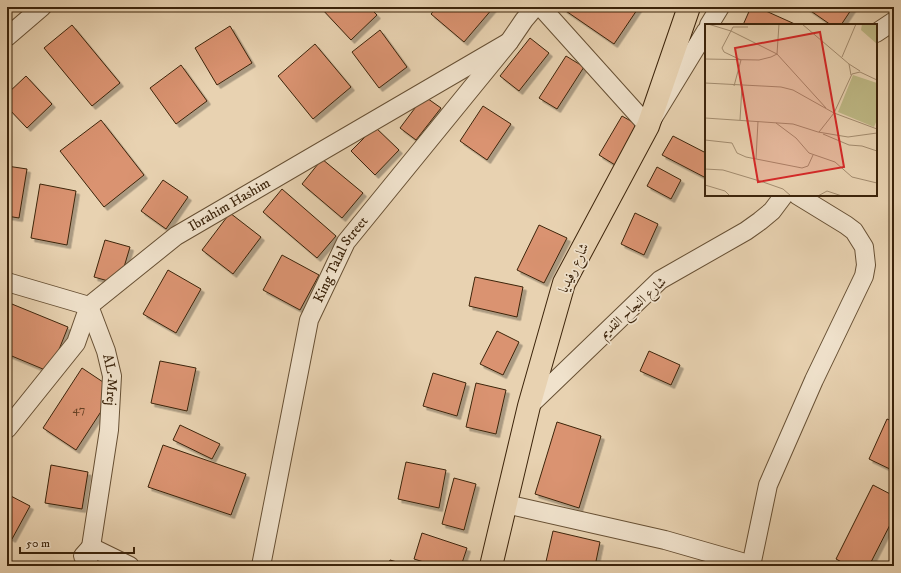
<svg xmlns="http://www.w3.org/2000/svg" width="901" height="573" viewBox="0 0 901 573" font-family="'IM FELL DW Pica',Amiri,serif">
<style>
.building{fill:#da9371;stroke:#3c240b;filter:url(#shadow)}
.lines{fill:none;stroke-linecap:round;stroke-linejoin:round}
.minor-casing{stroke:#675034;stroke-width:20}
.major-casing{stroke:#3c240b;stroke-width:24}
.minor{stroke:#f0e2cc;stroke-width:18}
.major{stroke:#e8d2b1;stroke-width:22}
.labels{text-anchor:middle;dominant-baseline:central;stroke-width:3.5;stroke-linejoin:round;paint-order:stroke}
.number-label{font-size:12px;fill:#644024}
.street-label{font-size:14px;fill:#3c240b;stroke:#f0e2cc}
.inset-road{fill:none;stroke:#a38c6f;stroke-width:1}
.view{fill:#d62828;fill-opacity:0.15;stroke:#d62828;stroke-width:2}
.inset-edge{fill:none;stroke:#3c240b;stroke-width:2}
</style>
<defs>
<filter id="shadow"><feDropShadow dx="3.5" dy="3.5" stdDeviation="0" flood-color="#0004"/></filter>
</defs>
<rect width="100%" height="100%" fill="#e8d2b1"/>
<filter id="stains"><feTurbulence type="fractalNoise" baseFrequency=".005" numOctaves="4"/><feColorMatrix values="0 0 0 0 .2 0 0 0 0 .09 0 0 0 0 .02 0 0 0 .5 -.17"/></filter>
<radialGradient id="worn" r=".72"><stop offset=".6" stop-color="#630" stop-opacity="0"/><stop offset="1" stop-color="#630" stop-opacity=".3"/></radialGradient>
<g class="building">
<path d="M321,7H369L377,15L351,40L321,8Z"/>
<path d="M437,7H492L493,8L464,42L431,14Z"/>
<path d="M564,7H639L614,44L563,9Z"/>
<path d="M751,7H757L797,25H743Z"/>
<path d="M805,7H853L841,25H831Z"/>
<path d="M72,25L120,83L92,106L44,48Z"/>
<path d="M230,26L252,63L217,85L195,48Z"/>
<path d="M380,30L407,67L379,88L352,52Z"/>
<path d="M530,38L549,53L519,91L500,76Z"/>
<path d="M315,44L351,87L313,119L278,76Z"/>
<path d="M566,56L584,67L557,109L539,98Z"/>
<path d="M181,65L207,101L176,124L150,88Z"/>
<path d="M26,76L52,104L27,128L7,107V94Z"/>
<path d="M424,96L441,108L416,140L400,128Z"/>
<path d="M483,106L511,124L487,160L460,141Z"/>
<path d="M622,116L643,128L620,168L599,155Z"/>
<path d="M101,120L144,175L104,207L60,151Z"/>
<path d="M375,127L399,150L375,175L351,151Z"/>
<path d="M673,136L706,153V178L662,155Z"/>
<path d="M322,159L363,193L342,218L302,184Z"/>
<path d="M7,166L27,169L19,218L7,216Z"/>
<path d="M657,167L681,180L671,199L647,186Z"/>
<path d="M163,180L188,197L166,229L141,211Z"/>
<path d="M40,184L76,191L67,245L31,238Z"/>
<path d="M282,189L336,236L317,258L263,212Z"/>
<path d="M230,213L261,237L233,274L202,250Z"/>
<path d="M635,213L658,224L644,255L621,244Z"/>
<path d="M539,225L567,238L544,283L517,270Z"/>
<path d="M105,240L130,247L119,284L94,277Z"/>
<path d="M282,255L319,275L300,310L263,290Z"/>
<path d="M168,270L201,289L176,333L143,314Z"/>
<path d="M475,277L523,287L517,317L469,306Z"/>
<path d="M7,302L68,327L50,372L7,354Z"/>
<path d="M497,331L519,342L503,375L480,364Z"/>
<path d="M649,351L680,365L671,385L640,371Z"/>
<path d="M160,361L196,368L187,411L151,403Z"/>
<path d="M82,368L115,390L76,450L43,428Z"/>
<path d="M433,373L466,383L457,416L423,406Z"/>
<path d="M476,383L506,390L496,434L466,427Z"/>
<path d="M887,419L894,422V471L869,459Z"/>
<path d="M557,422L601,436L579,508L535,494Z"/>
<path d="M180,425L220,444L212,459L173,440Z"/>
<path d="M163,445L246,474L231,515L148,487Z"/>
<path d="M406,462L446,470L439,508L398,499Z"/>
<path d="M51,465L88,472L82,509L45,503Z"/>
<path d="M454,478L476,484L464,530L442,524Z"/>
<path d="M873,485L894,496V517L869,566H849L836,559Z"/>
<path d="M7,494L30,506L12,539L7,536Z"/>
<path d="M553,531L600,542L595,566H545Z"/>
<path d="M422,533L467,548L461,566H437L414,559Z"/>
<path d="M390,560L411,566H388Z"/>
</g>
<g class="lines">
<g class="minor-casing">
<g id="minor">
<path d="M541,7L648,126L706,31"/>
<path d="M709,25L720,7"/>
<path d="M876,33L894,21"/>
<path d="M7,37L42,7"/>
<path id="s1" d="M7,282L89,306L106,351L112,376L109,430L91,547L87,566"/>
<path d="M529,406L660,280L746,231L760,221L772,211L784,195"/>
<path id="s2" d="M7,429L76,343L89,306L176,236L509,42"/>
<path d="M506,504L665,540L752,565"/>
<path d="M83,556L91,547L130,566"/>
<path id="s3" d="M261,566L309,320L346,242L509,42L524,20L535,7"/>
<path d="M751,566L768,485L814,380L864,276L866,265L864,247L854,231L846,225L797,195"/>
</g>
</g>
<g class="major-casing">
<path id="major" d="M491,566L529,406L564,283L648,126L689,7"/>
</g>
<use href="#minor" class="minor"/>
<use href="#major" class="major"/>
</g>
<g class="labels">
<g class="number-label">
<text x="79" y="409">47</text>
</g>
<g class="street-label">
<text stroke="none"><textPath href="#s2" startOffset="323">Ibrahim Hashim</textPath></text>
<text stroke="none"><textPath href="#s3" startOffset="319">King Talal Street</textPath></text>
<text transform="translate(574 268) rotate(-65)">شارع رفيديا</text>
<text transform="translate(633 308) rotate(-42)">شارع النجاح القديم</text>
<text stroke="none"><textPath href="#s1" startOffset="163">AL-Mrej</textPath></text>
</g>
</g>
<g transform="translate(705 24)">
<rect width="172" height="172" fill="#e8d2b1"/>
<path d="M157,0H172V20L156,6ZM148,51L172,59V96L169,103L133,88Z" fill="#beb986"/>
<path class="inset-road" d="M3,0L26,7L72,30L121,84M97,0L144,40M137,33L151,0M0,35L54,36L66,33L72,30L74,0M146,51L144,40L155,47M0,59L76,63L88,66L129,89L172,105M29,62L36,36L19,28L17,24L28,3H43M0,94L88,100L113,108L143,113L172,109M35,96L37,62M71,99L91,114L104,129L130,138L147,153L172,159M114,108L129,89L147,50L155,48L172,56M118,110L144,121L157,122L172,127M0,116L27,119L32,129L41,133L97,144L103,142L108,131M51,135L53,97M0,145L18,146L58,158L78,165L86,172M0,161L20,167L25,172M113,172L122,167L137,172"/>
<path class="view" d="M115,8L139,143L53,158L30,24Z"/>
<rect width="172" height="172" class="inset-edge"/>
</g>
<rect width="901" height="573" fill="none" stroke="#e8d2b1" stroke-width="24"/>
<rect x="8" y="8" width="885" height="557" fill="none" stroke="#3c240b" stroke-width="2"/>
<rect x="12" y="12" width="877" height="549" fill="none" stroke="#3c240b"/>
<path d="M20 547v6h114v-6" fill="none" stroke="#3c240b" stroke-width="2"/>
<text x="26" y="547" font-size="12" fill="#3c240b" stroke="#f0e2cc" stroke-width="3" paint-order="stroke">50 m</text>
<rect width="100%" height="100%" filter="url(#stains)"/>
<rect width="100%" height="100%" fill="url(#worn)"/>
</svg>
